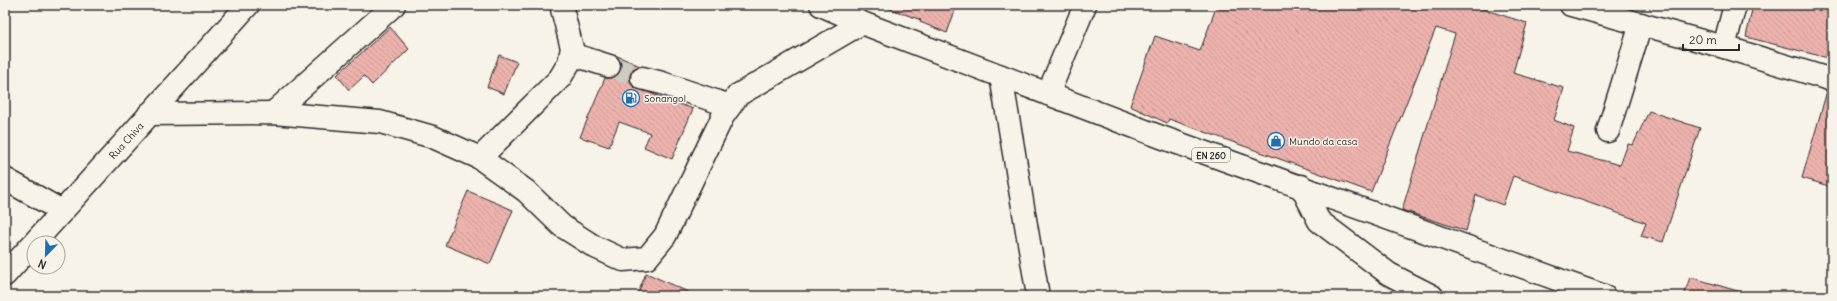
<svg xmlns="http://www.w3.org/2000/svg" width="1837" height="301" viewBox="0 0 1837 301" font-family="Delius,sans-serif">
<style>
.building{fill:url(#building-back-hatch);stroke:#2b2b2b}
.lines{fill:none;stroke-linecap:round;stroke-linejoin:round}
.minor-tunnel{stroke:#cecbc2;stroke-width:22;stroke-dasharray:22 11;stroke-linecap:butt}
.minor-casing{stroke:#2b2b2b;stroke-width:25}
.major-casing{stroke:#2b2b2b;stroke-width:25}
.minor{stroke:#f7f3e8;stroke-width:22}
.major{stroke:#f7f3e8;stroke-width:22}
.labels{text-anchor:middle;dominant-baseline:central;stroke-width:3;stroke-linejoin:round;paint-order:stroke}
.shield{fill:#f7f3e8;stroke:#686764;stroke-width:1}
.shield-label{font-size:9px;font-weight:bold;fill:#2b2b2b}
.poi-label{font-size:10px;fill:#2b2b2b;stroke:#f7f3e8;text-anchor:start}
.street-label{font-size:10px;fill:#2b2b2b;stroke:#f7f3e8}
</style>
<defs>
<pattern id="building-back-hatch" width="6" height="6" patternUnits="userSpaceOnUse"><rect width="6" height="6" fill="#edb2ad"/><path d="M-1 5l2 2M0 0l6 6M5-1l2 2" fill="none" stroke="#cb9995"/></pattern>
</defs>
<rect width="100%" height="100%" fill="#f7f3e8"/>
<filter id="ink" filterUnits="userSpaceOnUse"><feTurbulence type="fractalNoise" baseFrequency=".025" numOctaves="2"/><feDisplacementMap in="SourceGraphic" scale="8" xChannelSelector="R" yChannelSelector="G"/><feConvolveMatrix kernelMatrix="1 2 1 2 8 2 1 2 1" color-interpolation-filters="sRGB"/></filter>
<g filter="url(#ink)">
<g class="building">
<path d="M885,5H957L947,33L920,22L921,20L885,7Z"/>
<path d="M1217,5H1470L1527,23L1513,73L1564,88L1554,120L1574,128L1567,151L1620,165L1628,144L1633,145L1649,111L1700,128L1663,242L1641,236L1646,223L1513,176L1503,205L1476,195L1466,231L1402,210L1455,34L1436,28L1371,192L1169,119L1167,123L1130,106L1155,36L1200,51Z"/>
<path d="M1753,5H1832V59L1746,37Z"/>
<path d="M390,27L409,49L372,85L364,76L349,90L337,75Z"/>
<path d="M499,55L517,62L504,94L487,87Z"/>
<path d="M615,55L640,66L633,69L630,75V81L634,87L693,109L672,159L644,147L650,133L619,122L609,147L580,137L605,78H612L618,75L621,70V63Z"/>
<path d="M1827,91L1832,92V187L1802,178Z"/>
<path d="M468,191L513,210L490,264L445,245Z"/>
<path d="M646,273L697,296H637Z"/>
<path d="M1690,277L1741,292V296H1684Z"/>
</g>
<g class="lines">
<path class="minor-tunnel" d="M609,66L642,78"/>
<g class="minor-casing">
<g id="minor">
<path d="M1571,5L1724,47L1832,80"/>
<path d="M1724,47L1735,5"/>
<path d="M571,54L609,66"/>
<path d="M1001,76L1038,296"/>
<path d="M642,78L662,83L730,106"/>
<path d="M1048,94L1085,5"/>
<path d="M273,113L394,5"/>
<path d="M149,114L273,113L380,122L433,137L480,158L526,191L562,226L595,247L623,260L647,258L665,236L723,116L738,95L862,23"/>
<path d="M1608,131L1641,24"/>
<path d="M480,158L560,78L569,63L572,48L561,5"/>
<path d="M5,179L62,211"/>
<path d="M1301,186L1319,221L1389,274L1432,296"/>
<path id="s1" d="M5,275L248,5"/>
</g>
</g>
<g class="major-casing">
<path id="major" d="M821,5L862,23L1161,137L1604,296"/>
</g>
<use href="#minor" class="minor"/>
<use href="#major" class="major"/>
</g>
</g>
<defs>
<g id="fuel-ring" transform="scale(0.9)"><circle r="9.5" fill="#f7f3e8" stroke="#1f6fb2" stroke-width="1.5"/><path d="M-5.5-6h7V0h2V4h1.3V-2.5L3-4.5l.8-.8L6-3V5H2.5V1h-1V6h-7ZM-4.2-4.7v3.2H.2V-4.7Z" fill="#1f6fb2"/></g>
<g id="shop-ring" transform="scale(0.9)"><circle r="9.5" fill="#f7f3e8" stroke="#1f6fb2" stroke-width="1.5"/><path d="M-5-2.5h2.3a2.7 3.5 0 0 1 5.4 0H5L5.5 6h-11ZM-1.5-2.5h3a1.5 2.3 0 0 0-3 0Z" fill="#1f6fb2"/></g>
</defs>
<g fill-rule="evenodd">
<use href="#fuel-ring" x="631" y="98"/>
<use href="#shop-ring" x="1276" y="141"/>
</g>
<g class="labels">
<rect class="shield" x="1192" y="148" width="38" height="14" rx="3"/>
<g class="shield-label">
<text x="1211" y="155">EN 260</text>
</g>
<g class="poi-label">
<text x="644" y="98">Sonangol</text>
<text x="1289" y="141">Mundo da casa</text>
</g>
<g class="street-label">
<text stroke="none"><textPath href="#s1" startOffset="181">Rua Chiva</textPath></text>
</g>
</g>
<rect width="1837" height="301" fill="none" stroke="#f7f3e8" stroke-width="20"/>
<rect x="10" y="10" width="1817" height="281" fill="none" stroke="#2b2b2b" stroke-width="1.5" filter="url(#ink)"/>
<g transform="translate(46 255) rotate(203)"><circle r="19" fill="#f7f3e8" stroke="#a5a39c"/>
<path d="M0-3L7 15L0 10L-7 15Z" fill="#1f6fb2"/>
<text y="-6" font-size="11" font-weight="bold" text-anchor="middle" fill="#2b2b2b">N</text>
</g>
<path d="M1683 44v6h56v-6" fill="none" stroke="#2b2b2b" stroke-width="2"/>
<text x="1689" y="44" font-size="12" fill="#2b2b2b" stroke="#f7f3e8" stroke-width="3" paint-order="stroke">20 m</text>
</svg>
